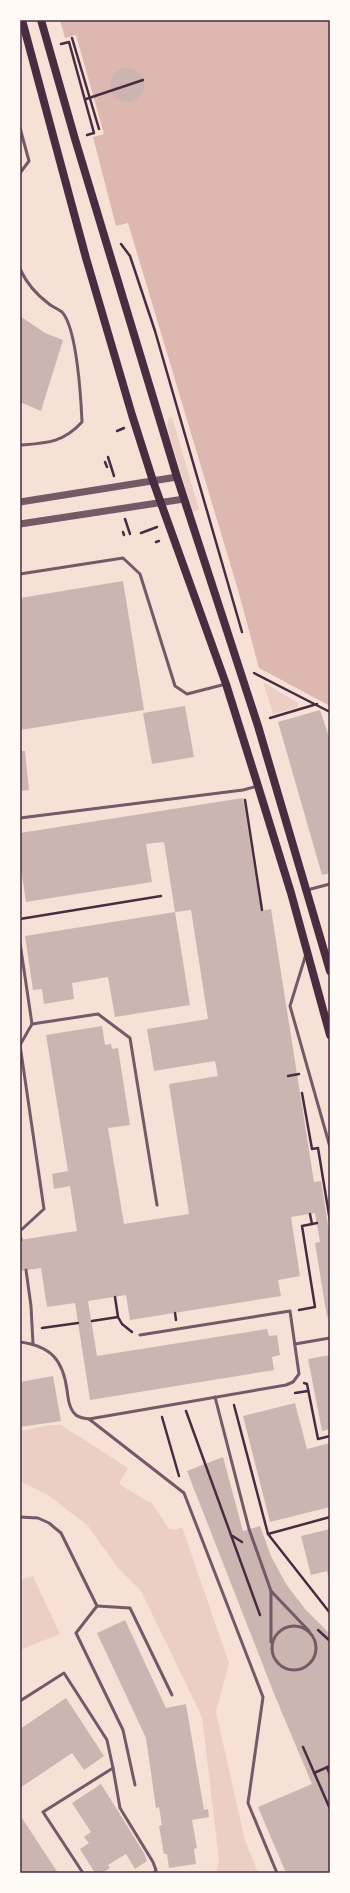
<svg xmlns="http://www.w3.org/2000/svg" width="350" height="1893" viewBox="0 0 350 1893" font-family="Helvetica,sans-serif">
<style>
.green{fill:#ebcfc5}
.water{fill:#dcb8b0}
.building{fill:#ccb4b1}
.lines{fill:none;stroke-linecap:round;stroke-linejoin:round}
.path{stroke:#4a2c40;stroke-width:2.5}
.service{stroke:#755966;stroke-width:3}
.tertiary{stroke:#755966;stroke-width:7}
.secondary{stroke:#4a2c40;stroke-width:8}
.neatline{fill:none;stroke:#4a2c40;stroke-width:1.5}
</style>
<rect width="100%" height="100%" fill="#f7e1d7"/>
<g class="green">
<path d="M172,417L199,509L193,512L169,434L167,426L168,419Z"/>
<path d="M263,682L298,703L297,708L273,714Z"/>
<path d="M51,1425H61L128,1468L119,1484L147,1501L151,1502L169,1529L175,1530L182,1527L229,1663L216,1712L245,1840L258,1873H216L219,1860L202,1717L141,1591L118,1568L88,1526L48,1495L20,1481V1431Z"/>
<path d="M33,1576L60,1634L20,1650V1580Z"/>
</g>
<path class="water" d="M60,20H330V706L259,668L238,590L128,223L116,226L93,137L104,134L76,35L65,38Z"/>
<g class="building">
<circle cx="127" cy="85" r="17"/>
<path d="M20,316L45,333L63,340L41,411L20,402Z"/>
<path d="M123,581L144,710L20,730V598Z"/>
<path d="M185,706L194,757L152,764L143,713Z"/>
<path d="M320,710L330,740V873L322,875L278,722Z"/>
<path d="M20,751H25L29,790L20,791Z"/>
<path d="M243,798L261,911L271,909L314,1182L321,1181L330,1237V1316L327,1317L315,1243L320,1242L315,1213L291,1217L300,1276L278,1280L281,1296L130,1320L126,1295L88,1301L97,1356L267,1329L269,1336L277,1335L280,1355L272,1357L274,1370L90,1400L75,1303L47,1307L41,1268L20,1271V1240L77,1231L70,1186L54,1189L52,1174L68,1171L46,1035L102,1026L105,1045L111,1044L112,1049L118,1048L130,1125L108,1128L124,1224L189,1214L169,1084L218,1076L215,1061L154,1071L147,1029L208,1019L191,910L175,912L164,842L146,844L152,882L26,902L20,862V833Z"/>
<path d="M175,912L190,1005L115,1017L108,977L72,983L74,999L44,1004L42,989L33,990L25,936Z"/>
<path d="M330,1355V1429L322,1431L308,1359Z"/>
<path d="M53,1376L61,1421L20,1427V1382Z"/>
<path d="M295,1403L307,1449L330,1443V1507L270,1522L243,1416Z"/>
<path d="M223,1457L243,1531L260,1526L271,1556L286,1584L305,1609L330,1634V1873H286L258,1807L312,1784L275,1696L187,1471Z"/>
<path d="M330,1529V1579H329L327,1571L311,1575L301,1536Z"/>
<path d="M125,1620L166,1708L186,1704L204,1810L208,1809L209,1817L192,1820L197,1848L194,1849L196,1864L169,1868L167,1854H164L159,1826L162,1825L159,1807L156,1808L146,1738L97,1633Z"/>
<path d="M66,1698L104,1756L84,1770L72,1753L20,1788V1729Z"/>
<path d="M101,1784L144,1853L147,1861L135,1869L126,1854L108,1865L110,1868L102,1873H95L80,1849L89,1843L84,1837L91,1832L72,1803Z"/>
<path d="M20,1815L58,1873H20Z"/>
</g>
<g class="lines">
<g class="path">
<path d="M72,38L99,129"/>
<path d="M61,44L69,42L94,133L87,135"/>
<path d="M86,99L143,80"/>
<path d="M121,244L130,256L155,331L242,632"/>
<path d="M117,431L124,428"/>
<path d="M108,457L114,476"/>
<path d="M105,462L107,467"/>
<path d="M125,519L130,534"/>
<path d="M123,532L124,535"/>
<path d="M141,533L157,527"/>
<path d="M156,542L159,541"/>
<path d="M254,673L330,712"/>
<path d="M270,718L317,704"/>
<path d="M245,800L262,910"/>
<path d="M20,919L161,896"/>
<path d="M288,1076L299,1074"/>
<path d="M302,1093L312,1149L318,1148L330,1221"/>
<path d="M310,1214L312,1224L317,1223"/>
<path d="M115,1297L118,1317"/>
<path d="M299,1310L315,1307L302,1226L312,1224"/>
<path d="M175,1313L176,1320"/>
<path d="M92,1321L118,1317L122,1324L132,1332"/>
<path d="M42,1328L78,1323"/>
<path d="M304,1383L307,1384L318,1439L330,1436"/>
<path d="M295,1393L308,1391"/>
<path d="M234,1405L268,1534L330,1613"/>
<path d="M186,1411L260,1615"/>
<path d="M162,1417L179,1476"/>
<path d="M268,1534L330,1517"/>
<path d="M231,1535L242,1542"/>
<path d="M318,1630L330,1641"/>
<path d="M303,1747L330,1809"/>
<path d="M327,1767L330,1775"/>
<path d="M314,1773L330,1766"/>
</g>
<g class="service">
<path d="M20,128L29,161L20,173"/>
<path d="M20,269C26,282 37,295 49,304C53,307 58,309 62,312C77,328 81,399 82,422C63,443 46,443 20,445"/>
<path d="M20,574L123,558L140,574L175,686L187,694L226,684"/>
<path d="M20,818L243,790L258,786"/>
<path d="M307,890L330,884"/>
<path d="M20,943L32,1024L20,1045L44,1209L20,1231"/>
<path d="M306,954L290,1006L330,1147"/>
<path d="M32,1024L98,1014L130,1038L157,1205"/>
<path d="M20,1233L21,1240"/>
<path d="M26,1270L31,1306L33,1344"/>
<path d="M20,1342C51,1346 63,1360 67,1390C68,1398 69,1408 75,1414C78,1418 84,1418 89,1419L286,1385L293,1382L299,1374L290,1311L140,1335"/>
<path d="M295,1344L330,1338"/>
<path d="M215,1397L249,1529L271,1591L309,1631"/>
<path d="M89,1419L184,1493L263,1697L248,1803L277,1873"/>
<path d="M20,1517L38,1518L49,1523L61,1533L97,1606L76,1633L123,1730L135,1785"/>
<path d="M271,1591V1642"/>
<path d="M97,1606L130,1608L172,1695"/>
<circle cx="294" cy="1648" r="22"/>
<path d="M20,1701L64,1673L107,1740L113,1768L43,1812L83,1873"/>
<path d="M113,1768L120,1808L153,1862L156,1870L154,1873"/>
</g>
<g class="tertiary">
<path d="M20,502L177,477"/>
<path d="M20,524L184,499"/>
</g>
<g class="secondary">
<path d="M22,20L86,258L132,415L153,481L226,684L258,786L291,893L330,1035"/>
<path d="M41,20L75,139L177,477L258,726L330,971"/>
</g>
</g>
<rect width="350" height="1893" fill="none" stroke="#fffaf5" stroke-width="42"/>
<rect x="21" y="21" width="308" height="1851" class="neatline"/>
</svg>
